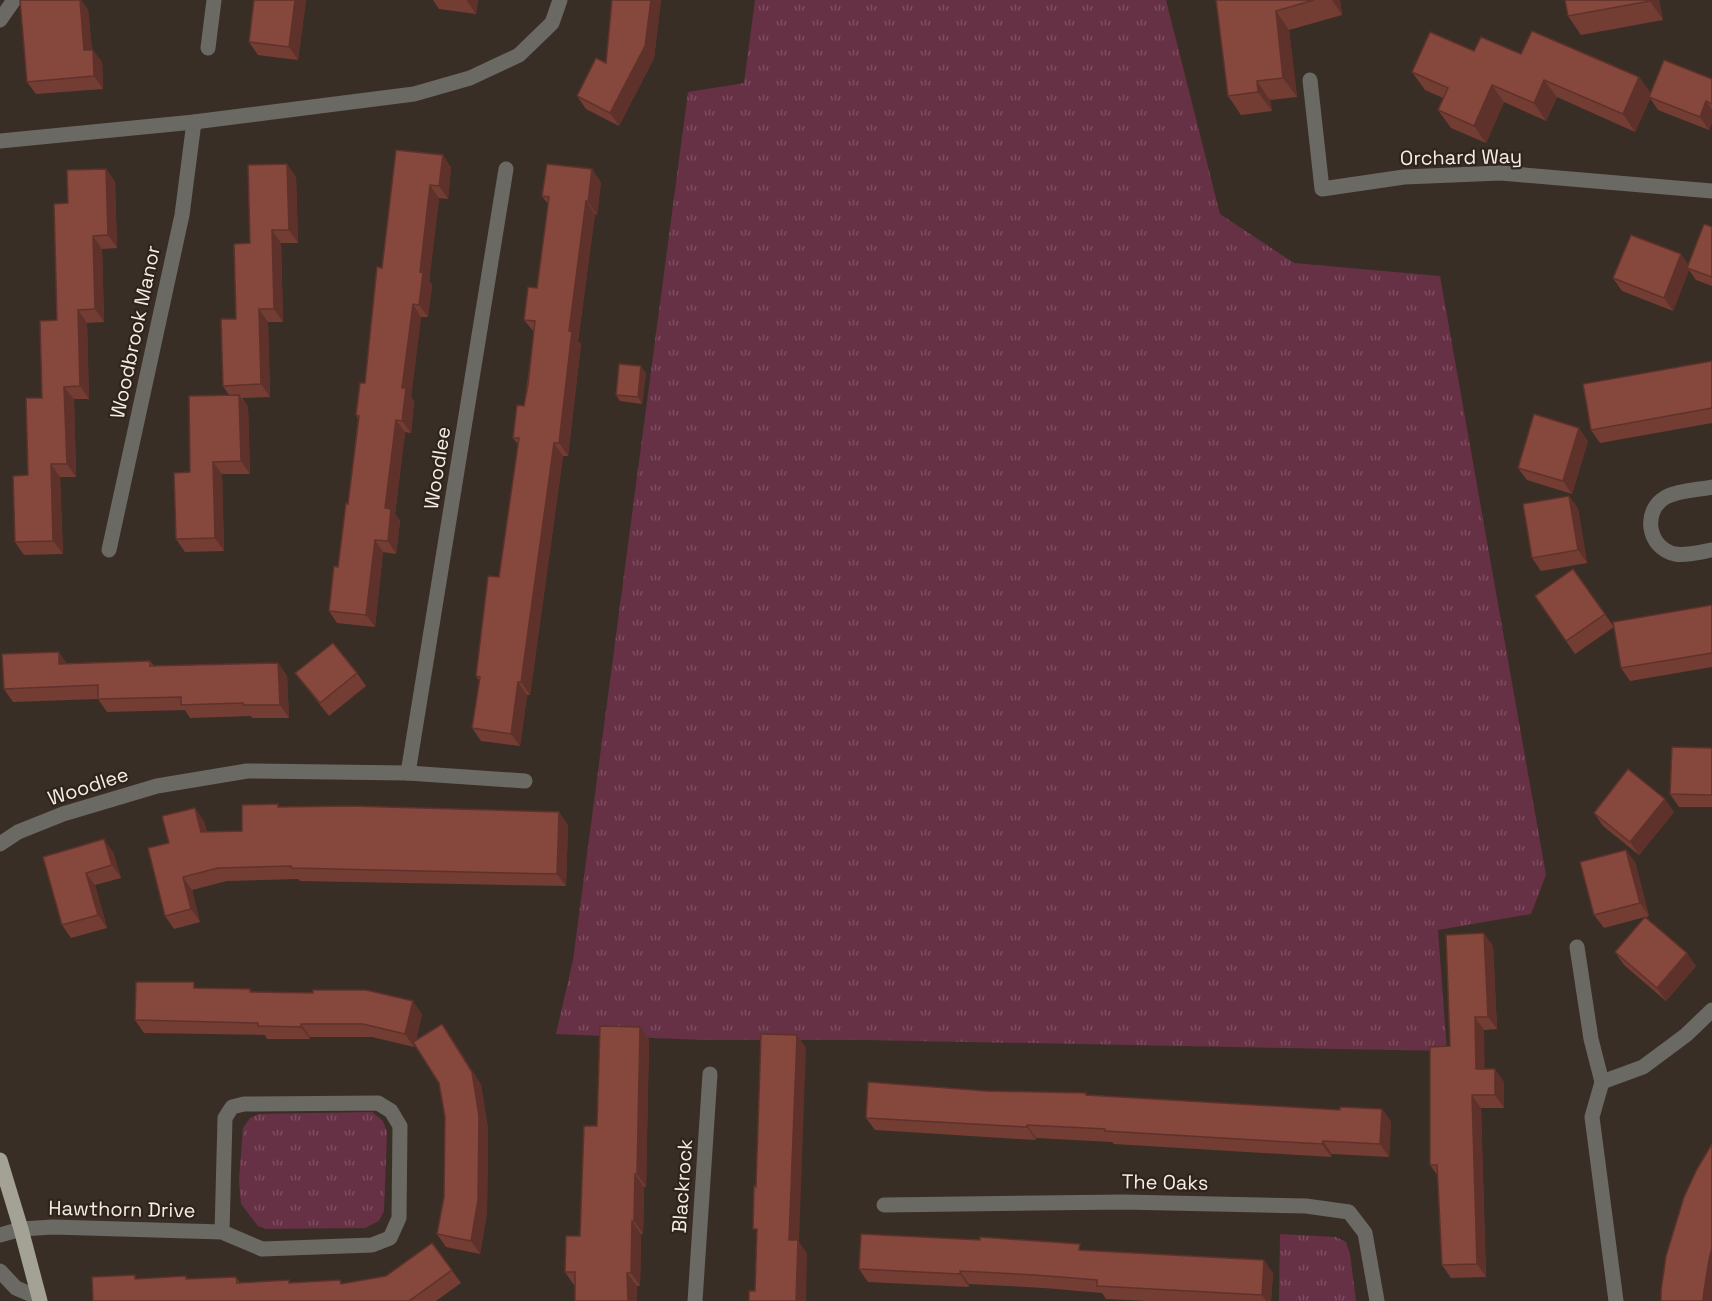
<svg xmlns="http://www.w3.org/2000/svg" width="1712" height="1301" viewBox="0 0 1712 1301" font-family="'Space Grotesk',sans-serif">
<style>
.grass{fill:url(#grass-tufts)}
.lines{fill:none;stroke-linecap:round;stroke-linejoin:round}
.minor{stroke:#6b6963;stroke-width:15}
.major{stroke:#a4a294;stroke-width:15}
.wall{fill:#733d34}
.shaded-wall{fill:#5e322b}
.building{fill:#86473d;stroke:#5e322b;stroke-width:1.5}
.labels{text-anchor:middle;dominant-baseline:central;stroke-width:4.5;stroke-linejoin:round;paint-order:stroke}
.street-label{font-size:20px;fill:#f4ede7;stroke:#2f241b}
</style>
<defs>
<pattern id="grass-tufts" width="24" height="20" patternUnits="userSpaceOnUse" patternTransform="scale(1.5)"><rect width="24" height="20" fill="#663045"/><path d="M3 7l-1-3M5 7V3M7 7l1-3M15 17l-1-3M17 17v-4M19 17l1-3" fill="none" stroke="#7c4e60"/></pattern>
</defs>
<rect width="100%" height="100%" fill="#392e25"/>
<g class="grass">
<path d="M755,0H1166L1220,214L1294,263L1440,276L1546,875L1531,914L1438,930L1447,1051L866,1040H702L556,1034L573,960L688,92L744,83Z"/>
<path d="M372,1112L383,1121L387,1132L384,1211L379,1221L365,1228L266,1229L258,1226L241,1204L239,1180L243,1128L250,1118L259,1114Z"/>
<path d="M1280,1234L1336,1237L1346,1242L1350,1254L1356,1301H1279Z"/>
</g>
<g class="lines">
<g class="minor">
<path d="M0,20L14,0"/>
<path d="M208,48L214,0"/>
<path d="M1310,80L1322,189L1404,177L1501,173L1712,191"/>
<path d="M0,141L194,122L414,94L470,78L519,55L552,23L560,0"/>
<path d="M1712,487C1698,490 1679,490 1666,497C1642,510 1647,548 1675,554C1686,556 1700,552 1712,550"/>
<path d="M109,550L182,215L194,122"/>
<path d="M408,773L506,169"/>
<path d="M0,844L18,832L63,814L157,786L247,771L408,773L525,781"/>
<path d="M1577,947L1591,1039L1602,1082"/>
<path d="M884,1205L1123,1202L1306,1206L1349,1212L1365,1233L1377,1301"/>
<path d="M0,1235L21,1229L53,1227L222,1232L262,1249L372,1245L390,1238L399,1218L400,1126L391,1111L378,1103L244,1104L232,1107L225,1118L222,1232"/>
<path d="M0,1271L16,1288L39,1298"/>
<path d="M695,1301L710,1074"/>
<path d="M1616,1301L1592,1117L1602,1082L1643,1067L1686,1035L1712,1010"/>
</g>
<path class="major" d="M0,1160L21,1229L40,1301"/>
</g>
<g class="wall">
<path d="M20,0H81L88,10L92,50L102,62L103,89L36,94L27,82Z"/>
<path d="M306,0L298,60L258,55L249,42Z"/>
<path d="M433,0H478L476,14L439,9Z"/>
<path d="M612,0H661L654,58L619,126L586,109L577,96L606,63Z"/>
<path d="M1216,0H1340L1342,15L1289,30L1297,97L1270,100L1272,111L1241,115L1228,96Z"/>
<path d="M1565,0H1659L1663,20L1581,35L1568,16Z"/>
<path d="M1474,51L1521,54L1639,77L1651,94L1712,79V122L1709,130L1658,110L1650,98L1635,132L1557,97L1546,121L1504,102L1486,143L1451,128L1438,110L1443,98L1425,90L1412,72Z"/>
<path d="M443,155L451,168L448,199L439,198L429,281L432,285L428,317H421L411,397L414,401L411,433L405,432L395,514L400,521L396,554L383,552L375,627L337,623L329,611L338,567L348,504L358,419L356,415L365,383L382,268Z"/>
<path d="M106,169L115,182L117,248L102,249L104,322L87,323L89,399H74L76,477H60L63,554L24,555L15,542L28,475L57,320L68,203Z"/>
<path d="M296,177L298,243H281L283,322H268L270,397L242,398L248,407L250,474H222L224,551L185,552L176,539L190,472L229,395L223,386L250,243Z"/>
<path d="M601,182L597,215L595,214L578,341L581,344L568,456H563L530,695H527L520,746L481,741L472,728L479,681L476,676L499,577L518,444L513,438L524,406L534,332L524,320L537,288L548,204L542,196Z"/>
<path d="M1712,227V286L1696,280L1689,270L1673,311L1622,291L1613,278L1681,254L1688,265Z"/>
<path d="M1712,361V423L1600,443L1591,430Z"/>
<path d="M646,373L642,404L620,401L616,395Z"/>
<path d="M1588,441L1572,494L1527,480L1518,468Z"/>
<path d="M1569,496L1578,509L1587,563L1541,571L1532,558Z"/>
<path d="M1573,569L1614,627L1575,654L1535,596Z"/>
<path d="M1712,605V667L1630,681L1621,668Z"/>
<path d="M150,661L154,666L278,663L287,676L289,718H252L251,716L190,718L185,710L107,712L98,699L13,702L4,689L67,664Z"/>
<path d="M295,673H357L366,686L329,716L305,686Z"/>
<path d="M1712,748V807H1679L1670,794Z"/>
<path d="M280,807L568,825L566,886L300,881L298,879L227,881L192,890L200,922L174,929L165,916L169,843L204,821L207,832L242,831Z"/>
<path d="M1674,812L1639,855L1603,826L1594,813Z"/>
<path d="M113,852L121,878L95,885L107,928L71,938L62,925L43,857Z"/>
<path d="M1635,862L1649,916L1646,917L1696,966L1666,1001L1624,965L1615,952L1645,917L1604,928L1594,915Z"/>
<path d="M1493,946L1497,1029L1484,1030V1069L1504,1082V1108H1481L1486,1277L1451,1278L1442,1265L1438,1176L1430,1165L1450,1046Z"/>
<path d="M198,988L250,989L252,992L422,1014L416,1040L451,1037L481,1085L488,1129L487,1213L480,1254L446,1247L437,1234L444,1197L445,1117L439,1083L415,1045L414,1047L372,1037H310V1039H267L265,1035L144,1033L135,1020Z"/>
<path d="M640,1027L649,1040L646,1187H644L643,1234H641L640,1286L574,1285L565,1272L580,1236L597,1126Z"/>
<path d="M987,1091L1088,1095L1340,1110L1382,1109L1391,1122L1389,1157L1332,1154L1331,1157L1114,1144L1112,1142L1036,1138V1140L875,1130L866,1118Z"/>
<path d="M432,1243L461,1283L436,1301H93L138,1279H188L236,1277L240,1283L343,1284L386,1276Z"/>
<path d="M1084,1250L1273,1273L1271,1301H1149L1106,1299L1102,1293L1044,1288L969,1284V1287L868,1282L859,1269Z"/>
</g>
<g class="shaded-wall">
<path d="M80,0H81L88,10L93,63L84,50Z"/>
<path d="M295,0H306L298,60L289,47Z"/>
<path d="M467,0H478L476,14L467,1Z"/>
<path d="M651,0H661L654,58L619,126L610,113Z"/>
<path d="M1332,0H1340L1342,15Z"/>
<path d="M1649,0H1659L1663,20L1650,1Z"/>
<path d="M1276,11L1289,30L1297,97L1283,78Z"/>
<path d="M93,50L102,62L103,89L94,76Z"/>
<path d="M1639,77L1652,95L1635,132L1623,114Z"/>
<path d="M1544,80L1557,97L1546,121L1534,103Z"/>
<path d="M1257,81L1270,100L1272,111L1258,92Z"/>
<path d="M1492,85L1504,102L1486,143L1474,126Z"/>
<path d="M1706,101L1712,110V122L1709,130L1700,117Z"/>
<path d="M443,155L451,168L448,199L439,186Z"/>
<path d="M287,164L296,177L298,243L289,230Z"/>
<path d="M106,169L115,182L117,248L108,235Z"/>
<path d="M592,169L601,182L597,215L588,202Z"/>
<path d="M430,185L439,198L429,281L432,285L428,317L419,305L420,272Z"/>
<path d="M586,201L595,214L578,341L581,344L568,456L559,443L569,331Z"/>
<path d="M272,230L281,243L283,322L274,309Z"/>
<path d="M93,236L102,249L104,322L95,309Z"/>
<path d="M1681,254L1690,267L1687,268L1689,270L1673,311L1664,298Z"/>
<path d="M413,304L421,317L411,397L414,401L411,433L402,421V388Z"/>
<path d="M259,309L268,322L270,397L261,384Z"/>
<path d="M78,310L87,323L89,399L80,386Z"/>
<path d="M641,366L646,373L642,404L638,397Z"/>
<path d="M64,387L74,399L76,477L67,464Z"/>
<path d="M239,395L248,407L250,474L241,461Z"/>
<path d="M396,420L405,432L395,514L400,521L396,554L388,541L385,508Z"/>
<path d="M1579,428L1588,441L1572,494L1563,481Z"/>
<path d="M554,443L563,456L530,695L521,682Z"/>
<path d="M213,462L222,474L224,551L215,538Z"/>
<path d="M51,464L60,477L63,554L53,541Z"/>
<path d="M1569,496L1578,509L1587,563L1578,550Z"/>
<path d="M375,540L383,552L375,627L366,615Z"/>
<path d="M59,652L68,665L59,664Z"/>
<path d="M278,663L287,676L289,718L280,705Z"/>
<path d="M518,682L527,695L520,746L511,734Z"/>
<path d="M1665,799L1674,812L1639,855L1630,842Z"/>
<path d="M195,808L204,821L210,845L201,832Z"/>
<path d="M559,812L568,825L566,886L557,874Z"/>
<path d="M104,839L113,852L121,878L112,865Z"/>
<path d="M1626,850L1635,862L1649,916L1640,903Z"/>
<path d="M86,873L95,885L107,928L98,915Z"/>
<path d="M183,877L192,890L200,922L191,909Z"/>
<path d="M1484,933L1493,946L1497,1029L1488,1017Z"/>
<path d="M1687,953L1696,966L1666,1001L1657,988Z"/>
<path d="M413,1001L422,1014L414,1047L405,1034Z"/>
<path d="M1475,1017L1484,1030L1485,1082L1476,1069Z"/>
<path d="M301,1024L310,1037V1039L301,1027Z"/>
<path d="M442,1024L481,1085L488,1129L487,1213L480,1254L471,1241Z"/>
<path d="M640,1027L649,1040L646,1187L637,1174Z"/>
<path d="M797,1035L806,1048L799,1242L807,1253L806,1301H796L789,1240Z"/>
<path d="M1495,1069L1504,1082V1108L1495,1095Z"/>
<path d="M1472,1095L1481,1108L1486,1277L1477,1264Z"/>
<path d="M1382,1109L1391,1122L1389,1157L1380,1144Z"/>
<path d="M1027,1125L1036,1138V1140L1027,1127Z"/>
<path d="M1323,1141L1332,1154L1331,1157L1322,1144Z"/>
<path d="M635,1174L644,1187L643,1234L634,1221Z"/>
<path d="M632,1221L641,1234L640,1286L631,1273Z"/>
<path d="M1712,1248V1301H1703L1704,1291L1709,1260Z"/>
<path d="M1264,1260L1273,1273L1271,1301H1266L1262,1295Z"/>
<path d="M960,1271L969,1284V1287L960,1274Z"/>
<path d="M627,1273L637,1286V1301H628Z"/>
</g>
<g class="building">
<path d="M20,0H80L84,50H93L94,76L27,82Z"/>
<path d="M254,0H295L289,47L249,42Z"/>
<path d="M612,0H651L645,46L610,113L577,96L596,58L606,63Z"/>
<path d="M1216,0H1314L1276,11L1283,78L1257,81L1258,92L1228,96Z"/>
<path d="M1565,0H1649L1650,1L1568,16Z"/>
<path d="M1532,31L1639,77L1623,114L1544,80L1534,103L1492,85L1474,126L1438,110L1448,88L1412,72L1430,32L1474,51L1481,37L1521,54Z"/>
<path d="M1664,60L1712,79V104L1706,101L1700,117L1649,97Z"/>
<path d="M396,150L443,155L439,186L430,185L420,272L423,273L419,305L413,304L402,388H406L402,421L396,420L385,508L391,509L388,541L375,540L366,615L329,611L334,566L338,567L346,503L348,504L359,416L356,415L360,383H365L377,267L382,268Z"/>
<path d="M287,164L289,230H272L274,309H259L261,384L223,386L221,319H236L234,244L250,243L248,165Z"/>
<path d="M547,164L592,169L588,202L586,201L569,331H572L559,443H554L521,682H518L511,734L472,728L480,677L476,676L488,576L499,577L519,438H513L517,405L524,406L528,385L535,321L524,320L528,287L537,288L549,197L542,196Z"/>
<path d="M106,169L108,235L93,236L95,309L78,310L80,386L64,387L67,464H51L53,541L15,542L13,476L28,475L26,398H42L40,321L57,320L54,204L68,203L67,170Z"/>
<path d="M1704,224L1712,227V277L1687,268Z"/>
<path d="M1631,235L1681,254L1664,298L1613,278Z"/>
<path d="M1712,361V408L1591,430L1583,384Z"/>
<path d="M619,364L641,366L638,397L616,395Z"/>
<path d="M239,395L241,461L213,462L215,538L176,539L174,473L190,472L189,396Z"/>
<path d="M1534,414L1579,428L1563,481L1518,468Z"/>
<path d="M1569,496L1578,550L1532,558L1523,504Z"/>
<path d="M1573,569L1605,614L1566,641L1535,596Z"/>
<path d="M1712,605V653L1621,668L1613,622Z"/>
<path d="M333,643L357,673L320,703L295,673Z"/>
<path d="M59,652V664L150,661V666L278,663L280,705H243V703L181,705V697L98,699V685L4,689L2,654Z"/>
<path d="M1672,747L1712,748V795L1670,794Z"/>
<path d="M1628,769L1665,799L1630,842L1594,813Z"/>
<path d="M278,804V807L350,806L559,812L557,874L291,868V866L218,868L183,877L191,909L165,916L148,848L169,843L162,816L195,808L201,832L242,831V805Z"/>
<path d="M104,839L112,865L86,873L98,915L62,925L43,857Z"/>
<path d="M1626,850L1640,903L1594,915L1580,862Z"/>
<path d="M1645,917L1687,953L1657,988L1615,952Z"/>
<path d="M1484,933L1488,1017H1475L1476,1069H1495V1095H1472L1477,1264L1442,1265L1437,1165H1430V1047L1450,1046L1446,935Z"/>
<path d="M136,982H194V988L250,989V992L313,993V990H366L413,1001L405,1034L363,1024H301V1027L258,1026V1023L135,1020Z"/>
<path d="M442,1024L472,1072L479,1116L478,1200L471,1241L437,1234L444,1197L445,1117L439,1083L413,1042Z"/>
<path d="M600,1026L640,1027L637,1174H635L634,1221H632L631,1273H627L628,1301H575V1272H565L566,1236H580L584,1126H597Z"/>
<path d="M761,1034L797,1035L789,1240H798L796,1301H749V1291H755L757,1229H753L754,1186L756,1187Z"/>
<path d="M868,1082L987,1091L1086,1093V1095L1340,1110V1107L1382,1109L1380,1144L1323,1141L1322,1144L1105,1131V1129L1027,1125V1127L866,1118Z"/>
<path d="M1712,1144V1248L1709,1260L1704,1291L1703,1301H1661V1291L1666,1256L1684,1197L1697,1169Z"/>
<path d="M861,1234L980,1240V1237L1080,1244L1079,1250L1264,1260L1262,1295L1097,1286V1280L1035,1275L960,1271V1274L859,1269Z"/>
<path d="M432,1243L452,1270L409,1301H93L92,1277L135,1275V1279L186,1276V1279L236,1277L237,1283L289,1280V1283L340,1280L341,1284L386,1276Z"/>
</g>
<g class="labels">
<g class="street-label">
<text transform="translate(1461 157) rotate(-1)">Orchard Way</text>
<text transform="translate(135 332) rotate(-78)">Woodbrook Manor</text>
<text transform="translate(437 468) rotate(-81)">Woodlee</text>
<text transform="translate(88 786) rotate(-18)">Woodlee</text>
<text transform="translate(1165 1182) rotate(1)">The Oaks</text>
<text transform="translate(682 1186) rotate(-86)">Blackrock</text>
<text transform="translate(122 1209) rotate(1)">Hawthorn Drive</text>
</g>
</g>
</svg>
